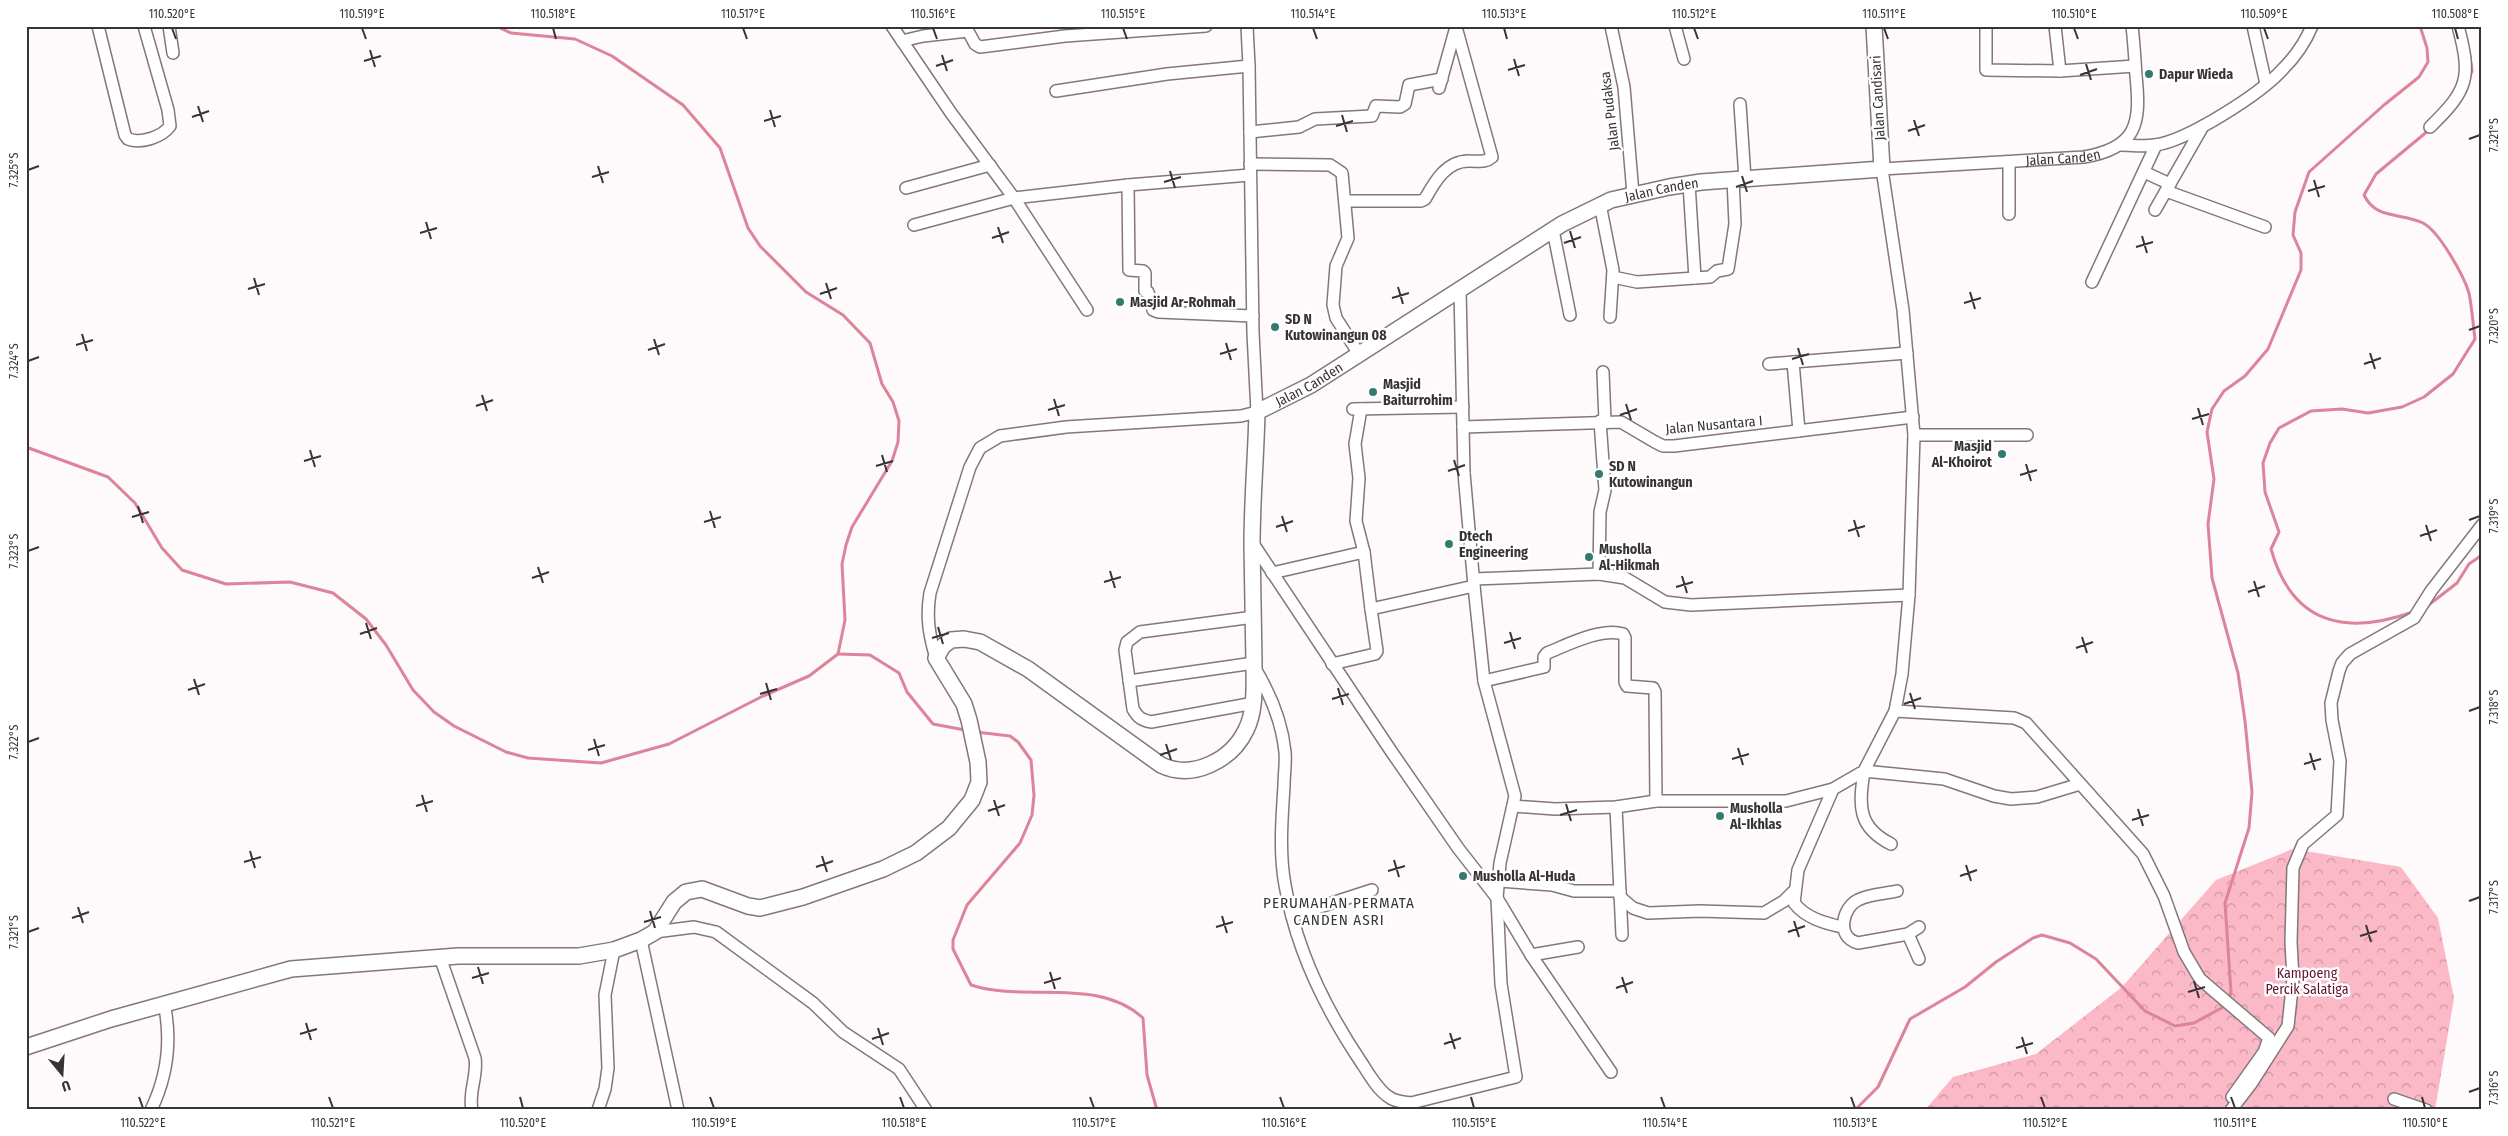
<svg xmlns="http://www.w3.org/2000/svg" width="2508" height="1136" viewBox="0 0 2508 1136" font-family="'Fira Sans Condensed',sans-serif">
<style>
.forest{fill:url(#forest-crowns)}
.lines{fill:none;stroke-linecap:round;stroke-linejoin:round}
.stream{stroke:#dc8499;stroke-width:3}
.minor-casing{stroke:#837779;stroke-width:14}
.tertiary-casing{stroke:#837779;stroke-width:18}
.minor{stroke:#fff;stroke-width:11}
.tertiary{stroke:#fff;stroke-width:15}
.ticks{fill:none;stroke:#383334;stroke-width:2}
.poi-dot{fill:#337a71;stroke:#fff;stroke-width:2}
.labels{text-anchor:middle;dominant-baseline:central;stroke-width:5;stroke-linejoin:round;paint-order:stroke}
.poi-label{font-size:14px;font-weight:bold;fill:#383334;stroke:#fff;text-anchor:start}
.street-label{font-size:14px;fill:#383334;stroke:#fff}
.park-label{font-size:14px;fill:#61122e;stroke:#fff}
.neighbourhood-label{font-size:15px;letter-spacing:1px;fill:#383334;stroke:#fff}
.neatline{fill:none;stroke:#383334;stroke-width:2}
.ticks-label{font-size:12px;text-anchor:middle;fill:#383334}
</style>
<defs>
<pattern id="forest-crowns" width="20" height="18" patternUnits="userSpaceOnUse" patternTransform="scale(1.25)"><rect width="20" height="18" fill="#fbb8c6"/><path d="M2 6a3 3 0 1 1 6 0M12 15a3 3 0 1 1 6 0" fill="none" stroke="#cc96a2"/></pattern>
</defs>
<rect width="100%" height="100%" fill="#fef9fa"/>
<path class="forest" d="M2293,849L2401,867L2438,918L2454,998L2435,1110H1925L1953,1077L2036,1054L2122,987L2216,880Z"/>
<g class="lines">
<g class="stream">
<path d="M2469,79L2472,71L2470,56"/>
<path d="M26,447L108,477L135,503L162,548L182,570L226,584L290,582L333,593L366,619L386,645L413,690L434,712L454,726L506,752L528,758L601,763L669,744L763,696L809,676L838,654L845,620L842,564L846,545L852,527L892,461L898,442L899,421L893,402L882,384L870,343L843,315L806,292L760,246L748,228L720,148L683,105L612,56L575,39L511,33L496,26"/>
<path d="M2426,607L2457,583L2469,564L2482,555"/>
<path d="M2413,612C2345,636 2292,624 2271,549L2279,532L2265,492L2263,463L2270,443L2279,428L2311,411L2342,409L2368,413L2402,407L2424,397L2453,374L2475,339C2473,324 2472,308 2469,293C2464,276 2439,231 2423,223C2400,212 2376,220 2364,195L2376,174L2429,130"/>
<path d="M838,654L870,655L899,673L907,692L933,724L965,730"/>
<path d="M976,732L1010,736L1018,742L1031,760L1034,795L1032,815L1020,843L967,905L953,940V949L971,985C1026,1003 1098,976 1143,1018L1147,1075L1157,1110"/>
<path d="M2229,999L2231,992L2225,903L2249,828L2252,792L2245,721L2238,673L2212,578L2208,524L2214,479L2207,432L2212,409L2224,391L2245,376L2268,349L2301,270V253L2293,235L2295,212L2309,172L2384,105L2419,77L2428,62L2427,48L2420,26"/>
<path d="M1855,1110L1878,1087L1910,1019L1965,987L1996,962L2033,938L2042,935L2070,943L2096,959L2145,1011L2175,1026L2194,1023L2227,1005"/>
</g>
<g class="minor-casing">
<g id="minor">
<path d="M98,26L125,135L128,139C141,144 162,137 170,126L168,110L144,26"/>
<path d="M169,26L173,53"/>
<path d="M892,26L951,113L1014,198L1087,310"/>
<path d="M1611,26L1624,87L1633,194"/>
<path d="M1675,26L1684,59"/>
<path d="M1986,26V70L2060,71L2135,66"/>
<path d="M2055,26L2060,71"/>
<path d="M2253,26L2266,84"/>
<path d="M902,41L923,36L968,31L975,44L980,47L1065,36L1206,26"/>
<path d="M1439,88L1456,27"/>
<path d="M1056,91L1167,74L1249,66"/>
<path d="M1740,104L1745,179"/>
<path d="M2430,127C2468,90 2472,78 2458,26"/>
<path d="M1250,132L1299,127L1315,119L1372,116L1376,106L1400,107L1405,104L1409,85L1442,79"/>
<path d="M2121,145C2132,145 2144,147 2155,145C2187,141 2260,94 2282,70C2295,57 2305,43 2312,26"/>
<path d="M2009,162V214"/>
<path d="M1250,164L1330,165L1342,173L1348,238L1336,266L1333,305L1336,318L1359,354"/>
<path d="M2144,172L2170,184"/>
<path d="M1689,184L1695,278"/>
<path d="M1128,185L1129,270L1143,271L1145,273V291L1148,292L1153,310L1158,312L1253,316"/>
<path d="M906,188L990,165"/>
<path d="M2166,191L2265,227"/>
<path d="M1345,201H1421L1425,199C1435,181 1447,160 1470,161C1480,161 1485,163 1492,157L1456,27"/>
<path d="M1600,204L1613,270L1610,317"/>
<path d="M2155,210L2203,126"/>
<path d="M914,225L1014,198L1128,185L1250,175"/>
<path d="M1553,230L1570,315"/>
<path d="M1613,277L1637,282L1695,278L1710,277L1717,271L1728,269L1735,224L1733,179"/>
<path d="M2092,282L2156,145"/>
<path d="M1793,362L1799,431"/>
<path d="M1769,364L1907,353"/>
<path d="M1603,372L1605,421"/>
<path d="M1353,409L1463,407"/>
<path d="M1361,409L1355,444L1359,478L1356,521L1364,552"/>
<path d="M1463,427L1621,422L1655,442L1663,446H1674L1913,417"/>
<path d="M1914,435H2027"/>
<path d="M1252,542L1391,751L1458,848L1497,898L1531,955L1611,1072"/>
<path d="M1272,573L1364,552L1371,609L1474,586"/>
<path d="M1599,574L1600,512L1605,490L1600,421"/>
<path d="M1474,579L1599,574L1625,578L1665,602L1691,605L1909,595"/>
<path d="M1254,617L1140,632L1127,642L1125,650L1133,709C1138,718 1142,720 1151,722L1254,703"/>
<path d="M936,658C929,635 926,617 930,593L970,467L980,448L1000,436L1066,427L1241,416L1257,412L1253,333L1249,66L1247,26"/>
<path d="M1332,664L1375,654L1377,651L1371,609"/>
<path d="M1254,667C1270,693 1282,722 1285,752C1286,763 1284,775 1284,786C1282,818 1279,853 1285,885C1296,949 1327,1012 1363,1065C1370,1076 1378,1090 1389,1097C1395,1102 1404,1102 1411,1103L1516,1077L1501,984L1497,898L1500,863L1515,796L1484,681L1474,586L1464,473L1460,290"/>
<path d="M1129,681L1254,663"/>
<path d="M1484,681L1544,667V657L1547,653C1567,645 1602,627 1623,634L1625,638V682L1627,686L1653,688L1655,692L1656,801"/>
<path d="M1895,711L2014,718L2026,723L2143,854L2164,896L2184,952L2200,979L2269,1038L2264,1052L2232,1097"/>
<path d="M1833,789L1798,870L1794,903C1806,918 1824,923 1842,927"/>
<path id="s1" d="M1513,806L1555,809L1616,807L1656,801H1786L1833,789L1864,771L1895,711L1902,674L1909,595L1914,435L1903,310L1882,169L2084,157C2137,148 2141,124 2136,76C2135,60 2134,43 2132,26"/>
<path d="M1616,807L1622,935"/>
<path d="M1891,844C1857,827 1859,805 1864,771L1944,779L1994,796L2011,799L2037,797L2080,784"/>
<path d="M1499,881L1552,885L1574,891H1620"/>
<path d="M1897,891C1884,894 1869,894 1858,900C1843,907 1835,937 1858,943L1908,934L1919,927"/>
<path d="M1620,897L1633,908L1648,913L1700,911L1764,913L1784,901L1793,892"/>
<path d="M1292,916L1372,890"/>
<path d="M655,932L694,927L716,932L813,1003L843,1032L899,1069L926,1110"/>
<path d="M1908,934L1919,959"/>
<path d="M641,940L678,1110"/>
<path d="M1531,955L1578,947"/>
<path d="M440,957L475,1058C478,1076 468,1092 472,1110"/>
<path d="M2394,1099L2426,1110"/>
<path d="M151,1110C168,1075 172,1041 164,1003"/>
<path d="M598,1110L605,1089L608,1068L605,995L614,950"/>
<path d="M2231,1110L2251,1084L2288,1026L2293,979L2291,942L2293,868L2303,844L2337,815L2340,761L2332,720L2331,703L2339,671L2342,663L2350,654L2414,618L2431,591L2482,525"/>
</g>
</g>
<g class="tertiary-casing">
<g id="tertiary">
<path id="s2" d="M26,1047L111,1019L291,969L458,956H579L614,950L641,940L655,932L674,902L686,892L702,889L748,906L760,908L803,897L883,869L916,853L949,828L972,800L979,782L978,762L969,720L964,704L936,658L943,646L951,640L964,639L980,642L1028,669L1161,765C1192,780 1231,761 1246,730C1256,710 1254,685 1254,663C1253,624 1253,584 1252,545C1252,501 1256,456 1257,412L1311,385L1562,224L1611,200L1669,187L1701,182L1882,169L1874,26"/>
</g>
</g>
<use href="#minor" class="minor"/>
<use href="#tertiary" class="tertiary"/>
</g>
<path class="ticks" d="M172,28L176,39M362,28L366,39M553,28L556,39M743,28L747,39M933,28L937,39M1123,28L1127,39M1313,28L1317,39M1504,28L1507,39M1694,28L1698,39M1884,28L1888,39M2074,28L2078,39M2264,28L2268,39M2455,28L2458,39M370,50L375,67M942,55L947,71M1514,59L1519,76M364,61L381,56M2086,64L2091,80M936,66L953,60M1508,70L1525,65M2080,75L2097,69M198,106L203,122M770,110L775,127M1342,115L1347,132M192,117L209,111M1914,120L1919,136M764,121L781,116M1336,126L1353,121M1908,131L1925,125M2469,139L2480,135M598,166L603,183M28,170L39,166M1170,171L1175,188M1742,176L1747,192M592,177L609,172M2314,180L2319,197M1164,182L1181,177M1736,187L1753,181M2308,191L2325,186M426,222L431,239M998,227L1003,243M1570,231L1575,248M420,233L437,228M2142,236L2147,253M992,238L1009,232M1564,243L1581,237M2136,247L2153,242M254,278L259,295M826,283L831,299M1398,287L1403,304M248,289L265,284M1970,292L1975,309M820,294L837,288M1392,298L1409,293M1964,303L1981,298M2469,330L2480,326M82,334L87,351M654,339L659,355M1226,343L1231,360M76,345L93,340M1798,348L1803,365M648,350L665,344M2370,353L2375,369M1220,354L1237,349M1792,359L1809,354M28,361L39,357M2364,364L2381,358M482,395L487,411M1054,399L1059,416M1626,404L1631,420M476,406L493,400M2198,408L2203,425M1048,410L1065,405M1620,415L1637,409M2192,419L2209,414M310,450L315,467M882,455L887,472M1454,460L1459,476M304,461L321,456M2026,464L2031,481M876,466L893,461M1448,471L1465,465M2020,475L2037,470M138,506L143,523M710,511L715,528M1282,516L1287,532M132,517L149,512M1854,520L1859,537M2469,520L2480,516M704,522L721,517M2426,525L2431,541M1276,527L1293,521M1848,531L1865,526M2420,536L2437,530M28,551L39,547M538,567L543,583M1110,571L1115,588M1682,576L1687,593M532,578L549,572M2254,581L2259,597M1104,582L1121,577M1676,587L1693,582M2248,592L2265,586M366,623L371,639M938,627L943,644M1510,632L1515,649M360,634L377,628M2082,637L2087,653M932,638L949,633M1504,643L1521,638M2076,648L2093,642M194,679L199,695M766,683L771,700M1338,688L1343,705M188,690L205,684M1910,693L1915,709M760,694L777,689M1332,699L1349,694M1904,704L1921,698M2469,711L2480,707M594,739L599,756M28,742L39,738M1166,744L1171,760M1738,748L1743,765M588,750L605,745M2310,753L2315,770M1160,755L1177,749M1732,759L1749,754M2304,764L2321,759M422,795L427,812M994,800L999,816M1566,804L1571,821M416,806L433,801M2138,809L2143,826M988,811L1005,805M1560,815L1577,810M2132,820L2149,815M250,851L255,868M822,856L827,872M1394,860L1399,877M244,862L261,857M1966,865L1971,881M816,867L833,861M1388,871L1405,866M1960,876L1977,870M2469,901L2480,897M78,907L83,923M650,911L655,928M1222,916L1227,933M72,918L89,912M1794,921L1799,937M644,922L661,917M2366,925L2371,942M1216,927L1233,922M28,932L39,928M1788,932L1805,926M2360,936L2377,931M478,967L483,984M1050,972L1055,989M1622,977L1627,993M472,978L489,973M2194,981L2199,998M1044,983L1061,978M1616,988L1633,982M2188,992L2205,987M306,1023L311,1040M878,1028L883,1045M1450,1033L1455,1049M300,1034L317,1029M2022,1037L2027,1054M872,1039L889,1033M1444,1044L1461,1038M2016,1048L2033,1043M2469,1092L2480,1088M139,1097L143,1108M329,1097L333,1108M520,1097L523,1108M710,1097L714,1108M900,1097L904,1108M1090,1097L1094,1108M1280,1097L1284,1108M1471,1097L1474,1108M1661,1097L1665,1108M1851,1097L1855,1108M2041,1097L2045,1108M2231,1097L2235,1108M2422,1097L2425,1108"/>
<g class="poi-dot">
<circle cx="2149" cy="74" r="5"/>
<circle cx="1120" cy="302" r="5"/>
<circle cx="1275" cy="327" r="5"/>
<circle cx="1373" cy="392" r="5"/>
<circle cx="2002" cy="454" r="5"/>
<circle cx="1599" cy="474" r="5"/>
<circle cx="1449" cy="544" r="5"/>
<circle cx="1589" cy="557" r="5"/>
<circle cx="1720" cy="816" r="5"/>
<circle cx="1463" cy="876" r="5"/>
</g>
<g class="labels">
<g class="poi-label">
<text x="2159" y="74">Dapur Wieda</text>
<text x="1130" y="302">Masjid Ar-Rohmah</text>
<text x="1285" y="319">SD N<tspan x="1285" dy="16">Kutowinangun 08</tspan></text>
<text x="1383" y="384">Masjid<tspan x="1383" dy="16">Baiturrohim</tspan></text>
<text x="1992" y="446" text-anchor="end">Masjid<tspan x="1992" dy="16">Al-Khoirot</tspan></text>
<text x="1609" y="466">SD N<tspan x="1609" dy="16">Kutowinangun</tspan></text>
<text x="1459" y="536">Dtech<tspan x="1459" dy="16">Engineering</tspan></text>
<text x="1599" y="549">Musholla<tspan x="1599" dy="16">Al-Hikmah</tspan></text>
<text x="1730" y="808">Musholla<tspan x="1730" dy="16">Al-Ikhlas</tspan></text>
<text x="1473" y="876">Musholla Al-Huda</text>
</g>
<g class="street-label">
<text transform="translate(1878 98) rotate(-93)">Jalan Candisari</text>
<text transform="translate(1610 111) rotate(-97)">Jalan Pudaksa</text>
<text stroke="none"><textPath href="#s1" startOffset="1152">Jalan Canden</textPath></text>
<text stroke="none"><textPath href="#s2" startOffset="2328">Jalan Canden</textPath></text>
<text stroke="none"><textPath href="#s2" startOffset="1922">Jalan Canden</textPath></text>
<text transform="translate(1714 425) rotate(-5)">Jalan Nusantara I</text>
</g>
<g class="park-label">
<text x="2307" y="973">Kampoeng<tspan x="2307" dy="16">Percik Salatiga</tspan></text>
</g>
<g class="neighbourhood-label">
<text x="1339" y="903">PERUMAHAN PERMATA<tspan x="1339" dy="17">CANDEN ASRI</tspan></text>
</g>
</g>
<rect width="2508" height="1136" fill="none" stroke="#ffffff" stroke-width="55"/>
<g transform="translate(62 1074) rotate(162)" stroke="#ffffff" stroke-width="4" paint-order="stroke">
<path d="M0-4L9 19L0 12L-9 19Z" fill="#383334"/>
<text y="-8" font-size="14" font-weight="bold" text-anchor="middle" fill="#383334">U</text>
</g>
<rect x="28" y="28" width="2452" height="1080" class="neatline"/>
<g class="ticks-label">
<text x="172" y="18">110.520°E</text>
<text x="362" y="18">110.519°E</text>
<text x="553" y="18">110.518°E</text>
<text x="743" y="18">110.517°E</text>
<text x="933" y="18">110.516°E</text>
<text x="1123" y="18">110.515°E</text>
<text x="1313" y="18">110.514°E</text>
<text x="1504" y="18">110.513°E</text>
<text x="1694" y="18">110.512°E</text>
<text x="1884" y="18">110.511°E</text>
<text x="2074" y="18">110.510°E</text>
<text x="2264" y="18">110.509°E</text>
<text x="2455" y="18">110.508°E</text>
<text transform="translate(2494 135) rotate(-90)" y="4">7.321°S</text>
<text transform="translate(14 170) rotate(-90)" y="4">7.325°S</text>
<text transform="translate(2494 326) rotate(-90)" y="4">7.320°S</text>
<text transform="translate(14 361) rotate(-90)" y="4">7.324°S</text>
<text transform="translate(2494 516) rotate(-90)" y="4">7.319°S</text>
<text transform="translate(14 551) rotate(-90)" y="4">7.323°S</text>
<text transform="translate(2494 707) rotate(-90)" y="4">7.318°S</text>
<text transform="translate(14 742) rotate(-90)" y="4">7.322°S</text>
<text transform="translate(2494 897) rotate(-90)" y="4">7.317°S</text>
<text transform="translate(14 932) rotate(-90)" y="4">7.321°S</text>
<text transform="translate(2494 1088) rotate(-90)" y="4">7.316°S</text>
<text x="143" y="1127">110.522°E</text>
<text x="333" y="1127">110.521°E</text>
<text x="523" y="1127">110.520°E</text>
<text x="714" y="1127">110.519°E</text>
<text x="904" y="1127">110.518°E</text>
<text x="1094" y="1127">110.517°E</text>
<text x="1284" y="1127">110.516°E</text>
<text x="1474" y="1127">110.515°E</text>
<text x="1665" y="1127">110.514°E</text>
<text x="1855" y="1127">110.513°E</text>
<text x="2045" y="1127">110.512°E</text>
<text x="2235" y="1127">110.511°E</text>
<text x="2425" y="1127">110.510°E</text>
</g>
</svg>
